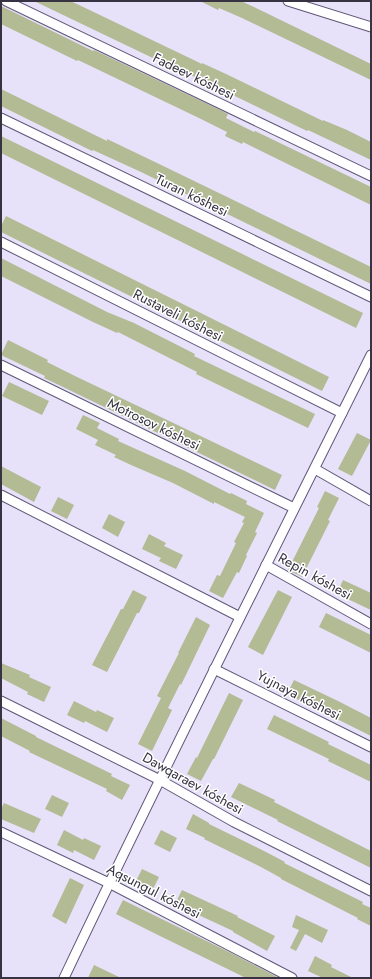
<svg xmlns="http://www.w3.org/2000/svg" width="372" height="979" viewBox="0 0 372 979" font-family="Jost,sans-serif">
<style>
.building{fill:#b2bb93}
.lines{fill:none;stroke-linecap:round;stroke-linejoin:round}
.street-casing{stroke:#615779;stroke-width:11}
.street{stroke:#fff;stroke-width:9}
.labels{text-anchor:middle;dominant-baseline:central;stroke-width:3;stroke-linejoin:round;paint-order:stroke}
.street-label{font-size:14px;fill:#373342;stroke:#fff}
</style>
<rect width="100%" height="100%" fill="#e7e1f9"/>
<g class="building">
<path d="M34,1H70L77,4L202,64V63L226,74L323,121V120L347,130L371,142V160L308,130L307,131L212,85L182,71V72Z"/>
<path d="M200,1H241L256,8L371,64V80L242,18L219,8L218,10Z"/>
<path d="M1,6L93,51L94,50L218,109L228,114L226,118L254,132L255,131L371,187V205L243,142L242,144L225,136L227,132L199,118L78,60L77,61L1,24Z"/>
<path d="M1,89L107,141V139L155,162L371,267V284L141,172L93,150L92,151L1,106Z"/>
<path d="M1,136L363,313L356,328L1,153Z"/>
<path d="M6,216L329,377L322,391L1,232V226Z"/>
<path d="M1,258L107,312L134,323L195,354L194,356L315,414L308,428L196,374L197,372L118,332L117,333L93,322L1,276Z"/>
<path d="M8,340L48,360L47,362L75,376L282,475L275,490L61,386L44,378L45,376L1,355Z"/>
<path d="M9,382L49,401L42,415L2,396Z"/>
<path d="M83,415L100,423L97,428L119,439L118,441L185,471L230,494L231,493L247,501L246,504L264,513L255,532L257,533L246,555L247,556L239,573L237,572L223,598L209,591L217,575L220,576L236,543L234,542L244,523L242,522L245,517L214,502V504L173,483L131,465L114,457L116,455L95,445L98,440L76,429Z"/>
<path d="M357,433L371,440L352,476L338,469Z"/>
<path d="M1,466L41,487L34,502L1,484Z"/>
<path d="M325,491L339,498L328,520L330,521L302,577L288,570L319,508L317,507Z"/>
<path d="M58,497L74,505L67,519L51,511Z"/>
<path d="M109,514L125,522L118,537L102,528Z"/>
<path d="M149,534L166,543L164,546L183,555L176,569L159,561L161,558L142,549Z"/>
<path d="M343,580L371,593V610L337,594Z"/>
<path d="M133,590L147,597L139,613H137L107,672L92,665L121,609H123Z"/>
<path d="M278,590L292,597L263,655L248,647Z"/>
<path d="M326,613L371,635V653L319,627Z"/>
<path d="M196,617L210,625L181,685L180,684L168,708L172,710L152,751L138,744L161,698L157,696L179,653H178Z"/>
<path d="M1,663L30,675L29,677L51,687L44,702L27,694L28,692L1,678Z"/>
<path d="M294,680L338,701L371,718V736L287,694Z"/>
<path d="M229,693L243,700L214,759H213L201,781L187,774L196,757L197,758Z"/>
<path d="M74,701L96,712L97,710L114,718L107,732L85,721L84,723L67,715Z"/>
<path d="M274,715L329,742L328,744L371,765V782L328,761L329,759L267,729Z"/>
<path d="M1,718L36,736V737L112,774L111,776L130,785L122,800L106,791L107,789L29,752L30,751L1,736Z"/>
<path d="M239,783L275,800L274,802L371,851V868L277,821L278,820L231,797Z"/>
<path d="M52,795L69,803L62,817L45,809Z"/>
<path d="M4,803L41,819L34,833L1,819V809Z"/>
<path d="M193,814L209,823V824L266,852L285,862L284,863L363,902L362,904L371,908V926L357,919L358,918L281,879V878L261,867L204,839L205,838L186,829Z"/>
<path d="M64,830L83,840L84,838L101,846L94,860L74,850L73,853L57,845Z"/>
<path d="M161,830L177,838L170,852L154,844Z"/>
<path d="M142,869L159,877L152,891L135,883Z"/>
<path d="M70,878L84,885L66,924L52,916Z"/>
<path d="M182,890L238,916L237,917L275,936L267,951L233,932V931L175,904Z"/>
<path d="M123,900L231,953L279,978H246L158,935L116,914Z"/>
<path d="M296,915L328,930L322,943L305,934L296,951L290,948L299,930L292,927Z"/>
<path d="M315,956L332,965L331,967L353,978H323L308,971Z"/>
<path d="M94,965L121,978H88Z"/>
</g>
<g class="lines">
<g class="street-casing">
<g id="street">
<path d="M6,1L371,176"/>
<path d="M288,1L371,27"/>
<path d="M1,118L371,297"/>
<path d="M1,242L342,413"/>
<path d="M1,365L294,508"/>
<path d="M315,469L371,501"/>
<path d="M1,495L240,617"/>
<path d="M266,565L371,624"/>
<path d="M214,669L371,747"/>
<path d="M1,701L160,780L234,822L371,891"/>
<path d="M1,832L109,883L292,978"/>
<path d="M64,978C163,769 268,562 371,355"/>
</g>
</g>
<use href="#street" class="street"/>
</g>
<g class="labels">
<g class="street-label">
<text transform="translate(194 76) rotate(26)">Fadeev kóshesi</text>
<text transform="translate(192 195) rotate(26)">Turan kóshesi</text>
<text transform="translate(178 315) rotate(27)">Rustaveli kóshesi</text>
<text transform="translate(154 424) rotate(26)">Motrosov kóshesi</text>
<text transform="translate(315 576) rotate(29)">Repin kóshesi</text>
<text transform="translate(299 695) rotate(27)">Yujnaya kóshesi</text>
<text transform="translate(193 783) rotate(29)">Dawqaraev kóshesi</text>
<text transform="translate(154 891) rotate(27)">Aqsungul kóshesi</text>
</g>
</g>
<rect width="372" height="979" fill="none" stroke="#373342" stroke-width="4"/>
</svg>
